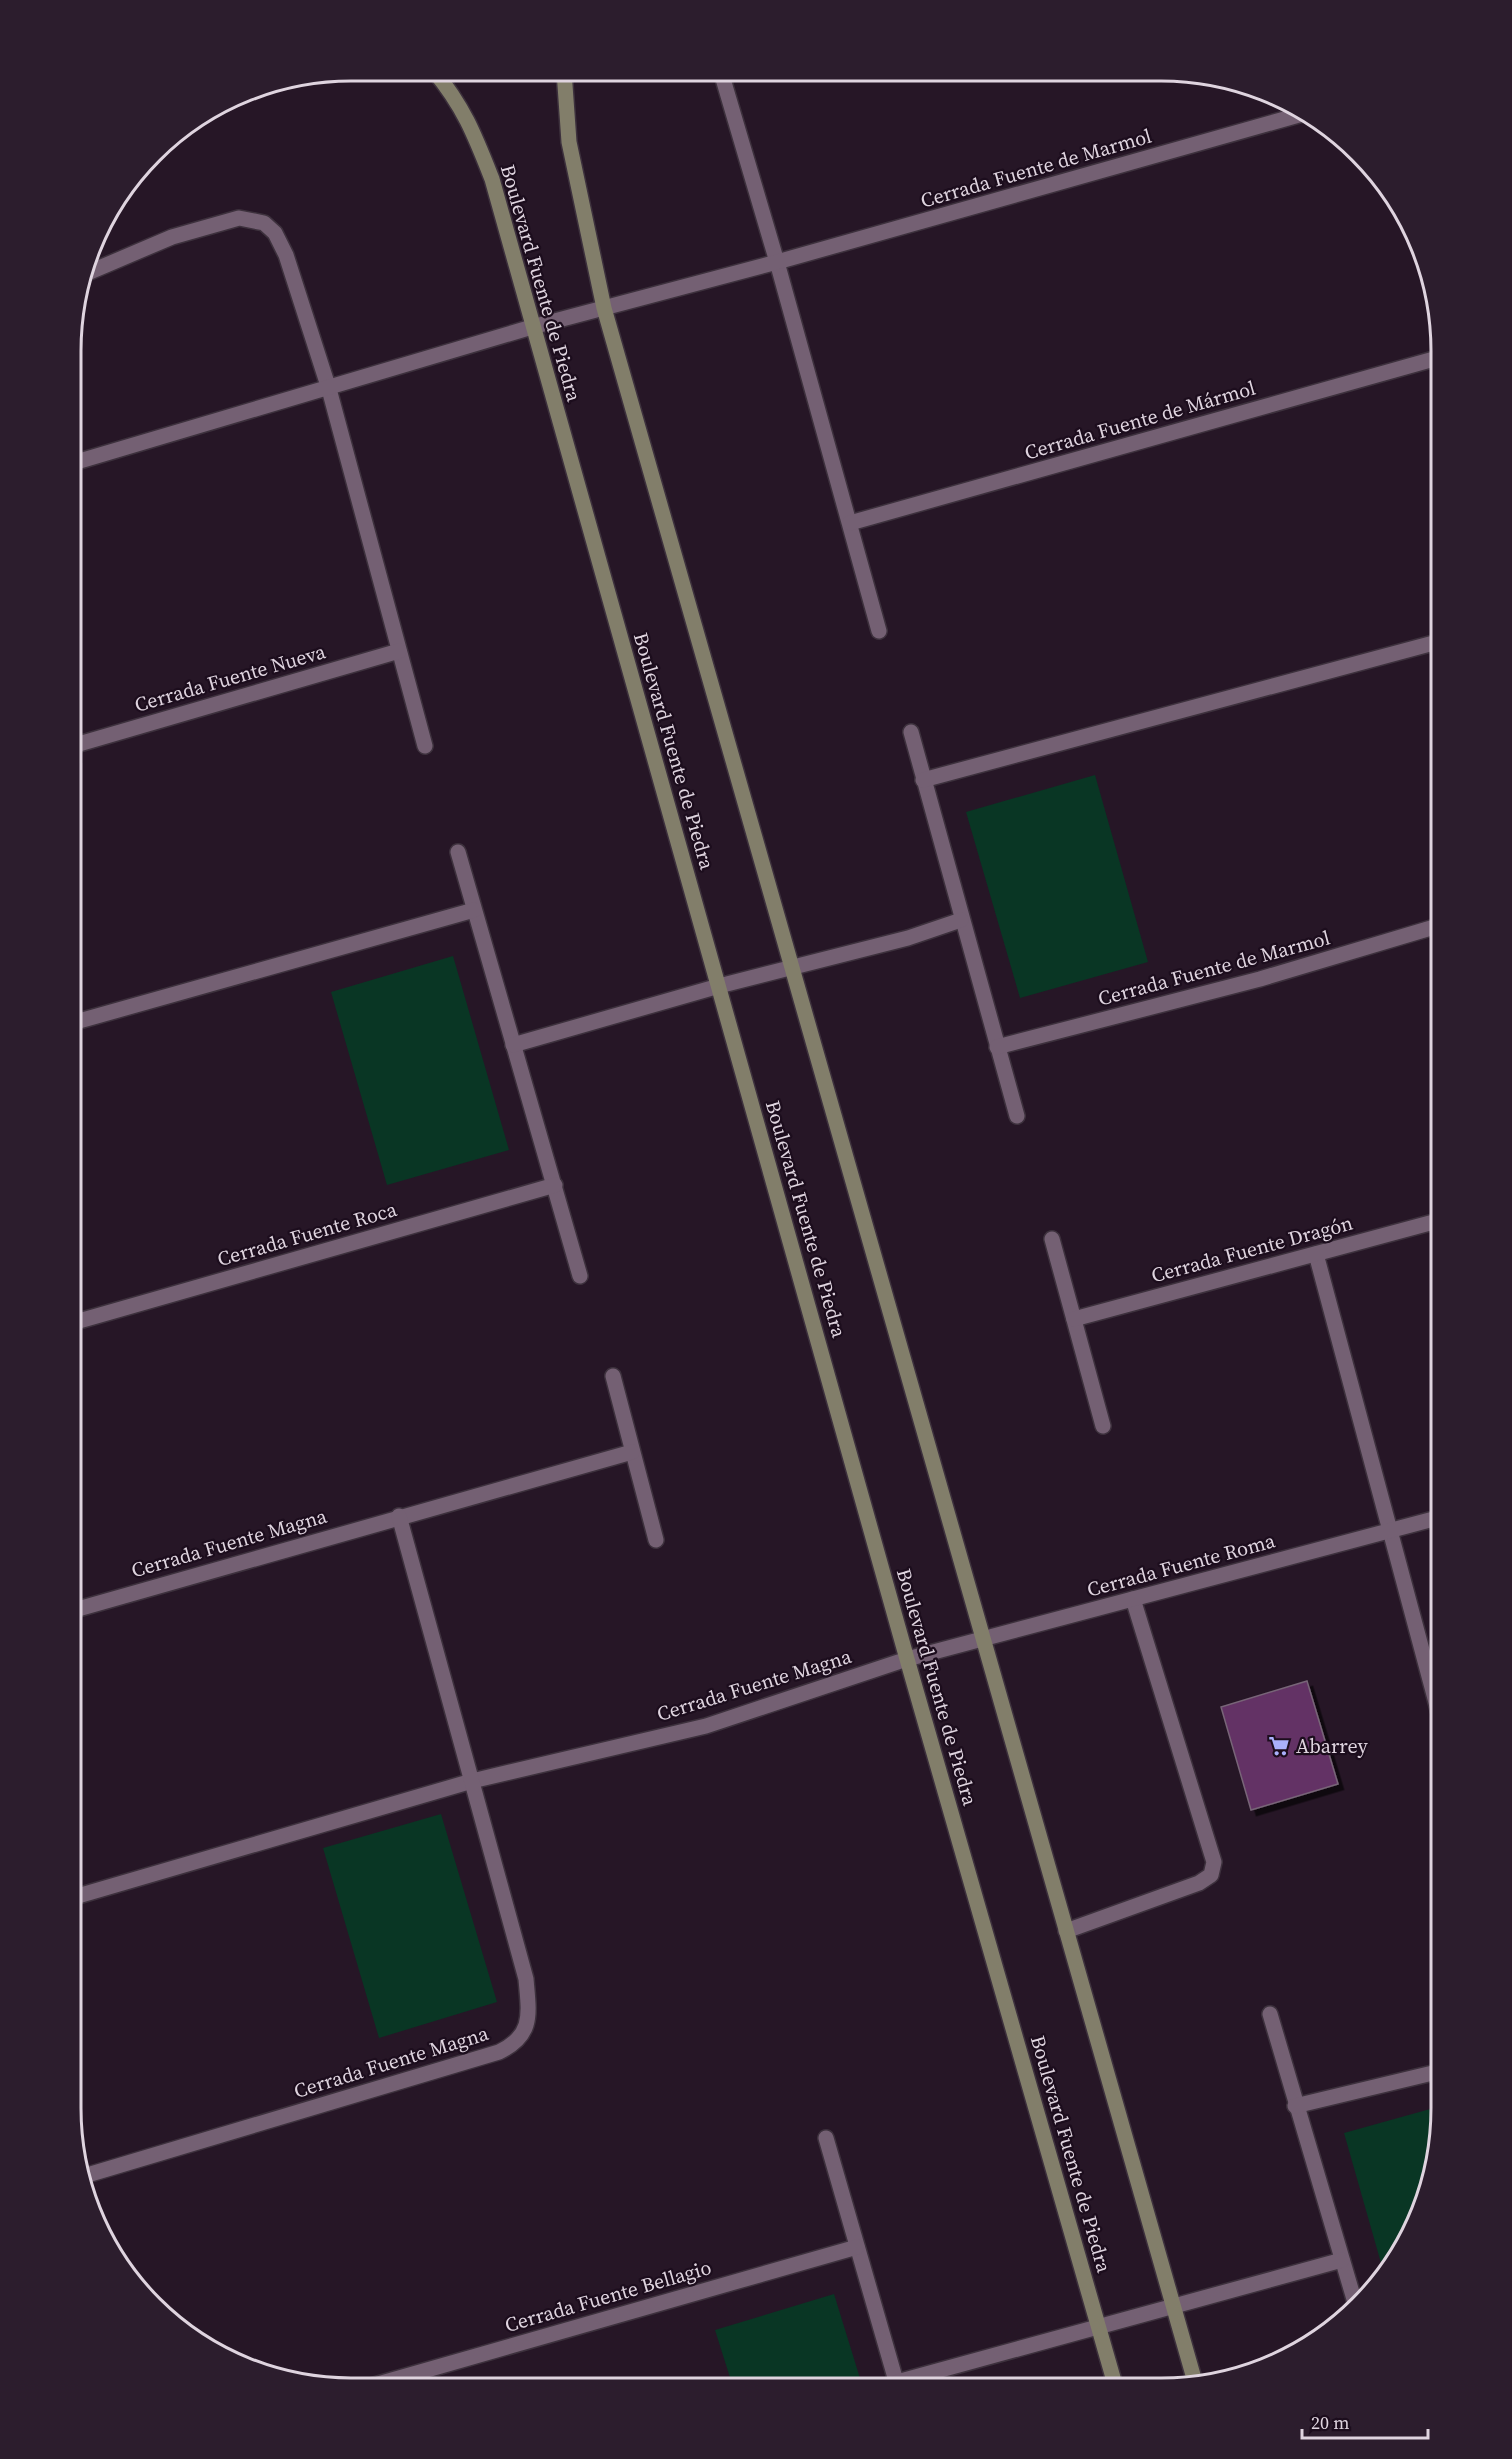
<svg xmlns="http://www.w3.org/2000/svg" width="1512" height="2459" viewBox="0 0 1512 2459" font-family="'Source Serif 4',serif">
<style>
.green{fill:#093624}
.building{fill:#643365;stroke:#786578;stroke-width:1.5;filter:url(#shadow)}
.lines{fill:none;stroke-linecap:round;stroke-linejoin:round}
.lane-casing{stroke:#3d313d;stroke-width:18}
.street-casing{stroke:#3d313d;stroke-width:18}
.secondary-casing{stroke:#3d313d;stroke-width:18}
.lane{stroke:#746073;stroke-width:15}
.street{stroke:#746073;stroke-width:15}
.secondary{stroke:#827e6a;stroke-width:15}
.labels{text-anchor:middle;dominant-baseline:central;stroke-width:4.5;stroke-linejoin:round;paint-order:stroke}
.street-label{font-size:20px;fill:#dfd4df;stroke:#1c0d1d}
.poi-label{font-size:20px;fill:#dfd4df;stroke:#1c0d1d;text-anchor:start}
.rim{fill:none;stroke:#dfd4df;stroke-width:3}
</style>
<defs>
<filter id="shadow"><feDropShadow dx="5.5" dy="5.5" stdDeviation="0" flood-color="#0009"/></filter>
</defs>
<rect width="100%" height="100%" fill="#261626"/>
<g class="green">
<path d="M1095,775L1148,962L1020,998L966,812Z"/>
<path d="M453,956L509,1150L387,1185L331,992Z"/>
<path d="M441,1814L497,2002L379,2038L323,1848Z"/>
<path d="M1441,2106V2127L1426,2198L1385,2277L1344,2133Z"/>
<path d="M834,2294L863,2388L733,2387L715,2330Z"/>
</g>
<path class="building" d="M1307,1681L1338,1784L1251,1810L1221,1707Z"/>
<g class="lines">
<g class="lane-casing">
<path id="lane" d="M1066,1931L1199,1883L1211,1875L1214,1862L1133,1599"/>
</g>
<g class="street-casing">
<g id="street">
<path d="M721,72L777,262L879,631"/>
<path d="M85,274L172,237L239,218L264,223L275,233L286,255L329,389L425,746"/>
<path d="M73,463L532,327L777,262L1306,113"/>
<path d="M850,523L1441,357"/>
<path d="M911,732L1017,1116"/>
<path d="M72,746L399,651"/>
<path d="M923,780L1441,641"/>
<path d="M458,852L580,1276"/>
<path d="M72,1023L474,910"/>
<path d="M513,1045L719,986L908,938L961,920"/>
<path d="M997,1047L1260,979L1441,925"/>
<path d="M1052,1239L1103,1426"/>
<path d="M1316,1254L1441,1721"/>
<path d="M1074,1319L1441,1220"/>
<path d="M72,1323L555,1185"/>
<path d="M613,1376L656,1540"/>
<path d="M71,1611L632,1452"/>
<path d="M71,1898L472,1781L706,1726L907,1659L1441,1517"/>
<path d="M1270,2014L1356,2306"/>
<path d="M1295,2106L1441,2071"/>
<path d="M826,2138L898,2388"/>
<path d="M84,2176L499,2052C534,2035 529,2014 526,1979L399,1516"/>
<path d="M897,2382L1342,2260"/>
<path d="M371,2386L857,2247"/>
</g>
</g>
<g class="secondary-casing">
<g id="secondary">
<path d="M434,71C464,107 475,136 492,179L907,1659L1116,2388"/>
<path d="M564,71L569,142L604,308L1195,2382"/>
</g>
</g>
<use href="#lane" class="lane"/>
<use href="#street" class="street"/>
<use href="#secondary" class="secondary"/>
</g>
<defs>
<g id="supermarket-bare" transform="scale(1.62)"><path d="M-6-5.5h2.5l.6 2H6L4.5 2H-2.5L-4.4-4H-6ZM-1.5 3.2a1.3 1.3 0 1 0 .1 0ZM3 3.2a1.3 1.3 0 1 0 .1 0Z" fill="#aab0fb" stroke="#1c0d1d" stroke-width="2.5" paint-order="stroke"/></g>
</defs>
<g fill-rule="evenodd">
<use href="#supermarket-bare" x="1279" y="1746"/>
</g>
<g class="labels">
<g class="street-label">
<text transform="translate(1036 168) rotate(-16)">Cerrada Fuente de Marmol</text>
<text transform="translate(541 283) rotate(74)">Boulevard Fuente de Piedra</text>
<text transform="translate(1140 420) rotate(-16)">Cerrada Fuente de Mármol</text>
<text transform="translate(230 678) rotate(-16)">Cerrada Fuente Nueva</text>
<text transform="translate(674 751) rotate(74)">Boulevard Fuente de Piedra</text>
<text transform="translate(1214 968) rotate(-15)">Cerrada Fuente de Marmol</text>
<text transform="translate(806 1219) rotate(74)">Boulevard Fuente de Piedra</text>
<text transform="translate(307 1234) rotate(-16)">Cerrada Fuente Roca</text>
<text transform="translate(1252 1249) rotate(-15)">Cerrada Fuente Dragón</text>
<text transform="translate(229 1543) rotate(-16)">Cerrada Fuente Magna</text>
<text transform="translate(1181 1565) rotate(-15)">Cerrada Fuente Roma</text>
<text transform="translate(754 1685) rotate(-17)">Cerrada Fuente Magna</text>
<text transform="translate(937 1687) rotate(74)">Boulevard Fuente de Piedra</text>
<text transform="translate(391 2062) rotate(-17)">Cerrada Fuente Magna</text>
<text transform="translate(1071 2154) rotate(74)">Boulevard Fuente de Piedra</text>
<text transform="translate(608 2296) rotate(-16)">Cerrada Fuente Bellagio</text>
</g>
<g class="poi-label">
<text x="1296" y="1746">Abarrey</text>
</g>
</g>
<path d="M0 0H1512V2459H0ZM351 81H1161A270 270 0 0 1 1431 351V2108A270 270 0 0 1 1161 2378H351A270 270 0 0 1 81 2108V351A270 270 0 0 1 351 81Z" fill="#2c1d2d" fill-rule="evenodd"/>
<path class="rim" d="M351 81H1161A270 270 0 0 1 1431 351V2108A270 270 0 0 1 1161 2378H351A270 270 0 0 1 81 2108V351A270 270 0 0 1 351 81Z"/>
<path d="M1302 2429v9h126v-9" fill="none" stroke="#dfd4df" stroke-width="3"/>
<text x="1311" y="2429" font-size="18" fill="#dfd4df" stroke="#1c0d1d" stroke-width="4.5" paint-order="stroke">20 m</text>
</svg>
